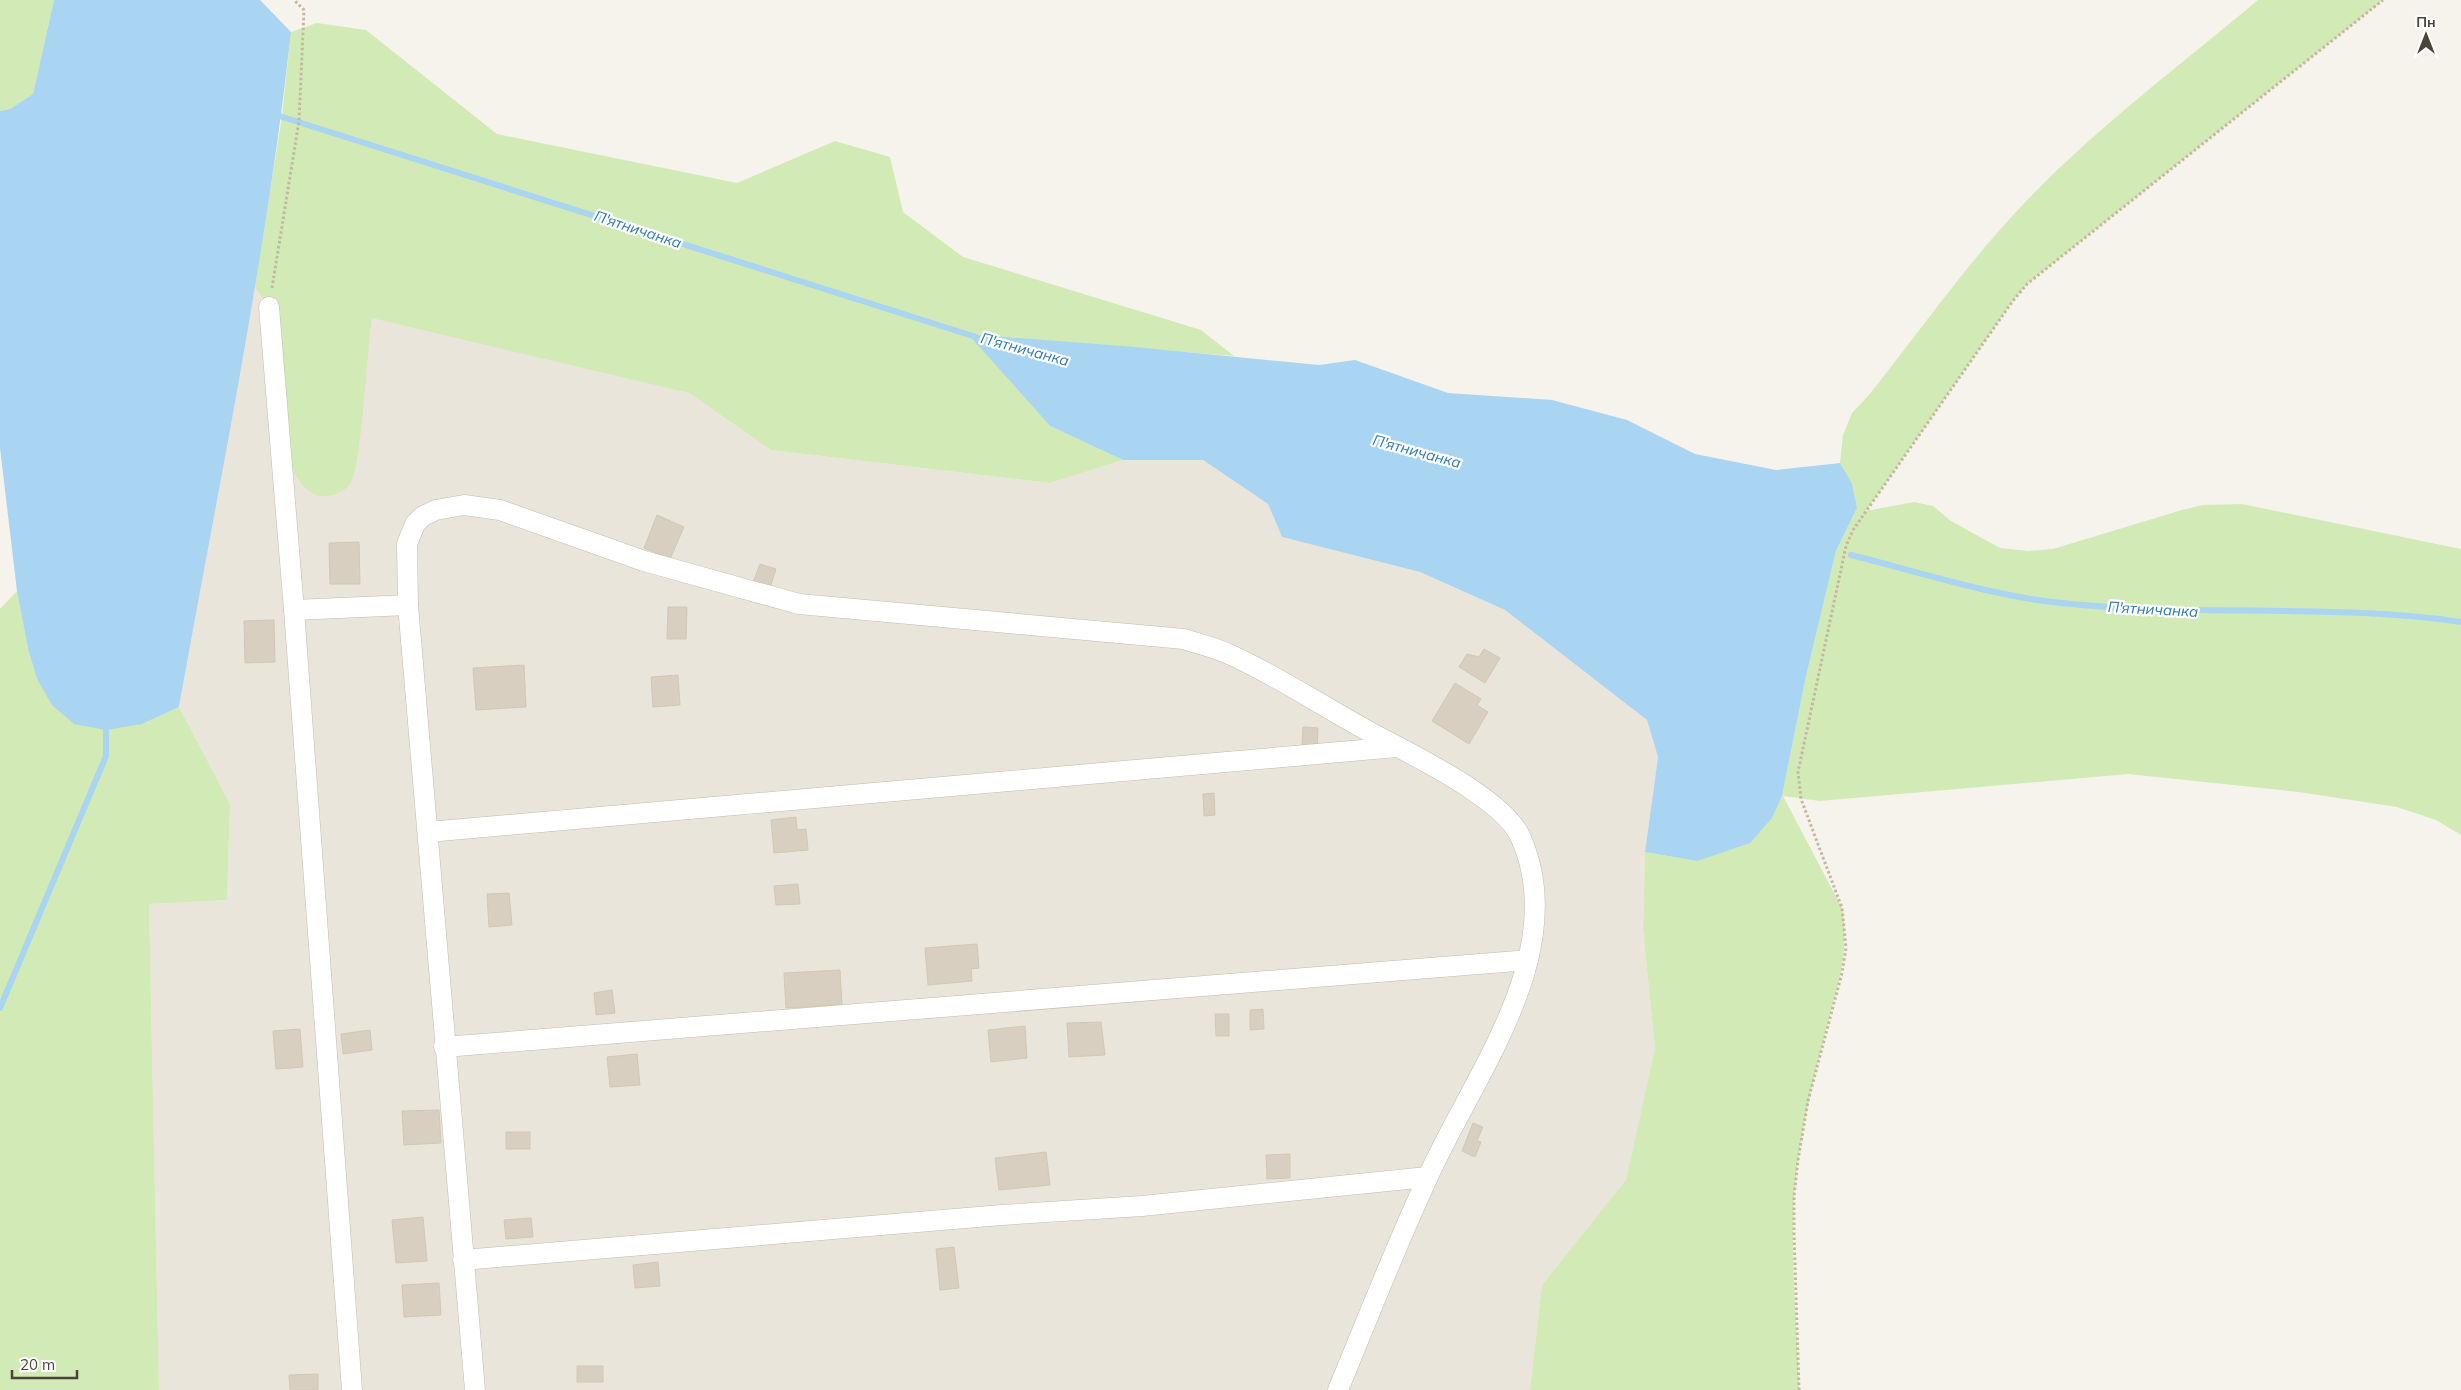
<svg xmlns="http://www.w3.org/2000/svg" width="2461" height="1390" viewBox="0 0 2461 1390" font-family="Mulish,sans-serif">
<style>
.residential{fill:#eae5da}
.green{fill:#d2eab5}
.water{fill:#a9d4f2}
.lines{fill:none;stroke-linecap:round;stroke-linejoin:round}
.stream{stroke:#a9d4f2;stroke-width:6}
.building{fill:#d8cfc1;stroke:#d3c7b4}
.street-casing{stroke:#c2bbae;stroke-width:21}
.path{stroke:#c4b79f;stroke-width:3;stroke-dasharray:2.5 2.5;stroke-linecap:butt}
.street{stroke:#fff;stroke-width:20}
.labels{text-anchor:middle;dominant-baseline:central;stroke-width:4.5;stroke-linejoin:round;paint-order:stroke}
.water-label{font-size:15px;font-style:italic;fill:#2e7ab2;stroke:#fff}
</style>
<rect width="100%" height="100%" fill="#f6f3ec"/>
<path class="residential" d="M255,287L689,393L771,450L1050,483L1123,460H1203L1268,504L1282,537L1420,572L1505,610L1647,720L1658,757L1645,852L1643,930L1655,1048L1626,1181L1542,1285L1530,1390H159L149,904L227,900L230,804L179,707Z"/>
<g class="green">
<path d="M0,0H54L33,94L10,109L0,111Z"/>
<path d="M2258,0H2383L2027,284L2012,302L1866,511L1914,502L1933,506L1951,521L2000,548L2028,551L2053,549L2182,510L2203,505L2242,504L2461,549V835L2436,820L2397,807L2299,792L2128,774L1820,801L1783,796L1842,908C1850,954 1837,987 1826,1030C1815,1073 1804,1116 1798,1160C1787,1232 1797,1316 1799,1390H1530L1542,1285L1626,1180L1655,1048L1643,930L1645,852L1697,861L1771,818L1782,796L1806,676L1836,551L1857,508L1853,489L1840,463L1843,435L1852,413L1868,396C1917,335 1962,270 2016,212C2088,134 2176,69 2258,0Z"/>
<path d="M317,23L366,30L497,134L737,183L835,141L890,157L903,212L963,257L1201,330L1234,356L969,334L1050,426L1123,460L1050,483L771,450L689,393L372,318C367,347 362,468 350,484C345,491 335,495 327,496C308,499 296,477 289,463L269,307L255,287L282,116L291,32Z"/>
<path d="M17,591L28,649L37,679L142,724L179,707L230,804L227,900L149,904L159,1390H0V609Z"/>
</g>
<g class="water">
<path d="M54,0H260L291,32C266,259 219,483 179,707L142,724L106,730L74,724L52,705L37,679L28,649L17,591L0,448V111L10,109L33,94Z"/>
<path d="M968,334L1135,347L1319,365L1355,360L1448,393L1552,400L1627,420L1695,454L1776,470L1840,463L1852,484L1857,508L1836,551L1806,676L1782,796L1772,818L1750,843L1697,861L1645,852L1658,757L1647,720L1505,610L1420,572L1282,537L1268,504L1203,460H1123L1050,426Z"/>
</g>
<g class="lines">
<g class="stream">
<path d="M273,114L976,337"/>
<path d="M1851,555C1919,572 1992,596 2061,603C2193,617 2330,603 2461,622"/>
<path d="M0,1008L106,756V723"/>
</g>
</g>
<g class="building">
<path d="M657,515L684,527L670,559L644,548Z"/>
<path d="M359,542L360,584H330L329,543Z"/>
<path d="M760,564L776,569L770,588L753,583Z"/>
<path d="M668,607H687L686,639H667Z"/>
<path d="M274,620L275,662L245,663L244,621Z"/>
<path d="M1484,649L1500,658L1485,683L1459,667L1467,654L1479,657Z"/>
<path d="M524,665L526,707L476,710L473,668Z"/>
<path d="M678,675L680,705L653,707L651,677Z"/>
<path d="M1455,683L1481,699L1477,705L1488,712L1469,744L1432,721Z"/>
<path d="M1303,727L1318,728L1317,749L1302,748Z"/>
<path d="M1214,793L1215,815L1204,816L1203,794Z"/>
<path d="M796,817L797,830L806,829L808,850L774,853L771,820Z"/>
<path d="M798,884L800,904L776,905L774,886Z"/>
<path d="M509,893L512,925L489,927L487,894Z"/>
<path d="M977,944L979,968L971,969L972,981L928,985L925,948Z"/>
<path d="M840,970L842,1005L786,1008L784,973Z"/>
<path d="M612,990L615,1013L596,1015L594,993Z"/>
<path d="M1263,1009L1264,1029L1250,1030V1010Z"/>
<path d="M1215,1014H1229V1036H1216Z"/>
<path d="M1101,1022L1105,1055L1069,1057L1067,1023Z"/>
<path d="M1025,1026L1027,1058L991,1062L988,1030Z"/>
<path d="M300,1029L303,1067L276,1069L273,1031Z"/>
<path d="M370,1030L372,1050L343,1054L341,1034Z"/>
<path d="M637,1054L640,1085L610,1087L607,1057Z"/>
<path d="M439,1110L441,1143L404,1145L402,1111Z"/>
<path d="M1473,1123L1483,1127L1477,1141L1481,1142L1475,1157L1462,1151Z"/>
<rect x="506" y="1132" width="24" height="17"/>
<path d="M1046,1152L1050,1185L999,1190L995,1158Z"/>
<path d="M1290,1154V1178L1267,1179L1266,1155Z"/>
<path d="M423,1217L427,1261L396,1263L392,1220Z"/>
<path d="M531,1218L533,1237L506,1239L504,1220Z"/>
<path d="M954,1247L959,1288L940,1290L936,1249Z"/>
<path d="M658,1262L660,1286L635,1288L633,1265Z"/>
<path d="M439,1283L441,1315L404,1317L402,1285Z"/>
<rect x="577" y="1366" width="26" height="16"/>
<path d="M318,1374V1390H290L289,1375Z"/>
</g>
<g class="lines">
<g class="street-casing">
<g id="street">
<path d="M269,307L294,610L352,1390"/>
<path d="M294,610L408,605"/>
<path d="M428,832L1397,747"/>
<path d="M444,1047L1528,960"/>
<path d="M463,1260L1002,1215L1142,1206L1427,1177"/>
<path d="M475,1390L408,605L407,544L415,524L423,516L436,510L464,505L500,510L644,561L799,604L1184,639C1199,644 1216,648 1231,655C1279,677 1324,707 1370,732C1408,753 1502,797 1520,836C1573,952 1472,1077 1427,1179C1395,1248 1367,1320 1338,1390"/>
</g>
</g>
<g class="path">
<path d="M272,288L299,121L304,10L294,0"/>
<path d="M1799,1390L1794,1233V1196L1798,1160L1808,1101L1842,973L1846,948L1842,908L1801,799L1798,772L1846,546L1853,530L2012,302L2027,284L2383,0"/>
</g>
<use href="#street" class="street"/>
</g>
<g class="labels">
<g class="water-label">
<text transform="translate(638 229) rotate(18)">П'ятничанка</text>
<text transform="translate(1025 349) rotate(15)">П'ятничанка</text>
<text transform="translate(1417 451) rotate(15)">П'ятничанка</text>
<text transform="translate(2153 609) rotate(3)">П'ятничанка</text>
</g>
</g>
<g transform="translate(2426 35)" stroke="#ffffff" stroke-width="4" paint-order="stroke">
<path d="M0-4L9 19L0 12L-9 19Z" fill="#4b4439"/>
<text y="-8" font-size="14" font-weight="bold" text-anchor="middle" fill="#4b4439">Пн</text>
</g>
<path d="M12 1370v8h65v-8" fill="none" stroke="#4b4439" stroke-width="2.5"/>
<text x="20" y="1370" font-size="15" fill="#4b4439" stroke="#ffffff" stroke-width="4" paint-order="stroke">20 m</text>
</svg>
